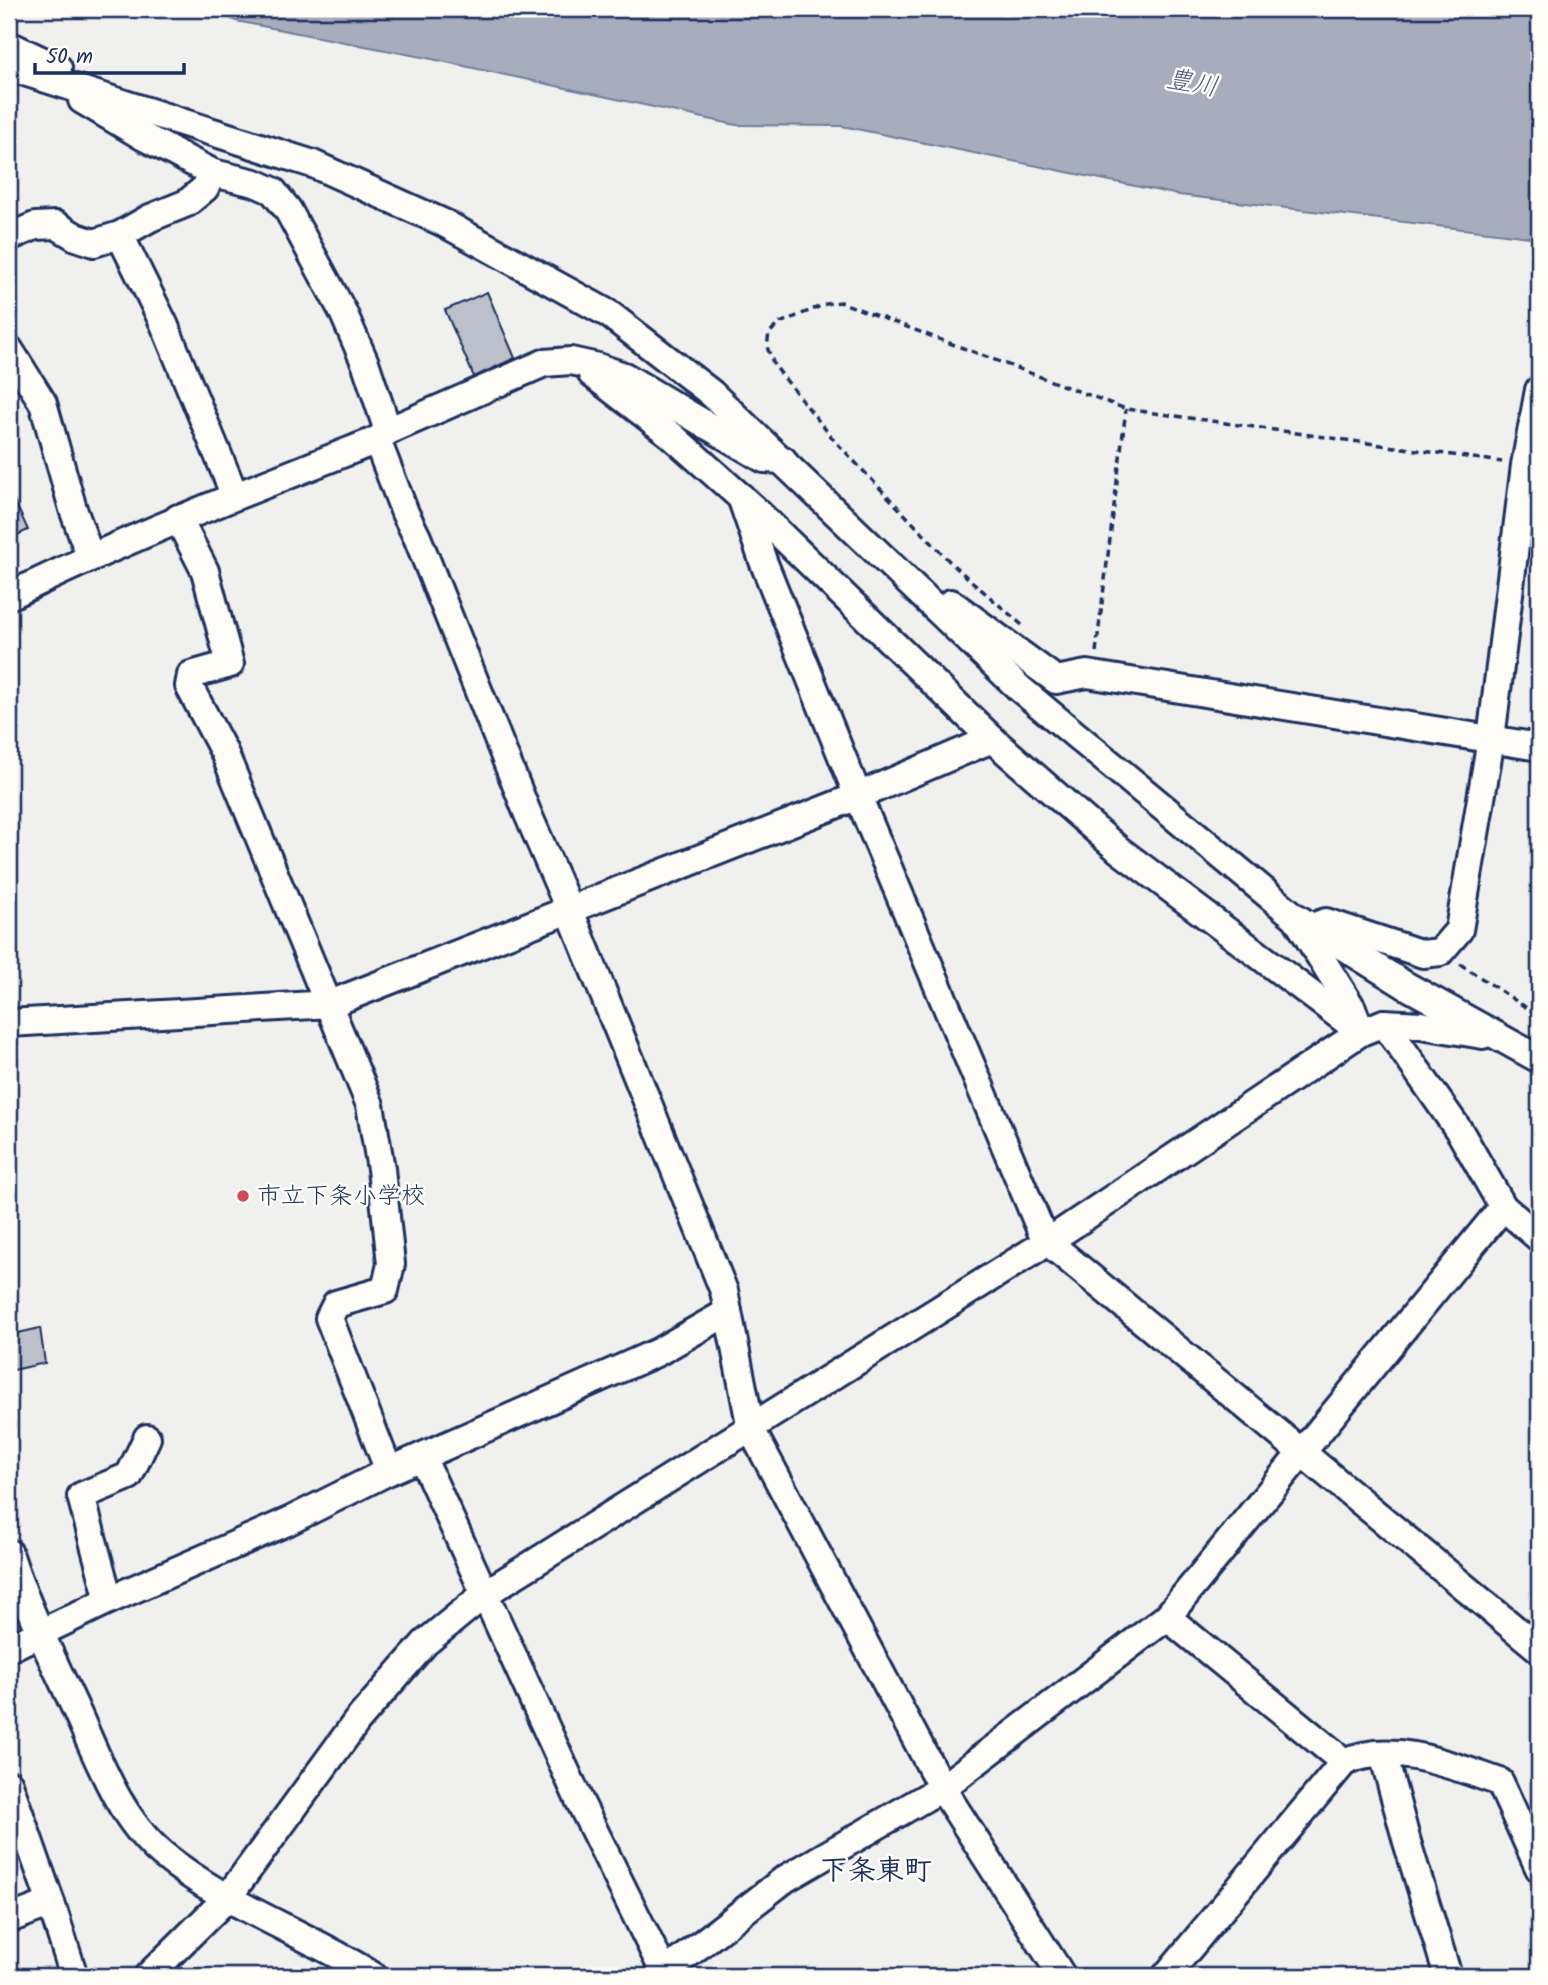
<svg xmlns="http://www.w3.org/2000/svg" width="1548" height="1985" viewBox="0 0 1548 1985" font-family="Kalam,'Klee One',sans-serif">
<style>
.water{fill:#a7adbd;stroke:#6f7b97;stroke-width:2}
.building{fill:#bbc0ca;stroke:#1b2f5e;stroke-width:2}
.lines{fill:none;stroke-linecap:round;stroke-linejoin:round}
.minor-casing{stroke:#1b2f5e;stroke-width:32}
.path{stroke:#1b2f5e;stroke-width:3.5;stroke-dasharray:7 5;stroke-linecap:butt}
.minor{stroke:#fdfcf7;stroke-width:26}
.poi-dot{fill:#d1495b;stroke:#fdfcf7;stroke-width:2.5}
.labels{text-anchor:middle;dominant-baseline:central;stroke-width:5;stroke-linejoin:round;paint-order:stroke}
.poi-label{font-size:24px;fill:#1b2f5e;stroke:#fdfcf7;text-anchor:start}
.water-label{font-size:26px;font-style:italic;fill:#4c5b7f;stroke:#fdfcf7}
.quarter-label{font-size:28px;font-weight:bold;fill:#1b2f5e;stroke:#fdfcf7}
</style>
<rect width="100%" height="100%" fill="#f0f0ee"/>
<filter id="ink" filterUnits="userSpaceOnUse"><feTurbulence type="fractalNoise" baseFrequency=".0143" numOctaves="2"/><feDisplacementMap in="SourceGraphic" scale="14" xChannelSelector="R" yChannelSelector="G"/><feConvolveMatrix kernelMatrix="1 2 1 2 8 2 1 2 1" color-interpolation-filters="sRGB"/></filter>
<g filter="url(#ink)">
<path class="water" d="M210,9H1539V238L1179,195L842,126L736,125L432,59L236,21Z"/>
<g class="building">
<path d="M487,292L515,358L474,377L445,310Z"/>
<path d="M9,489L28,530L9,539Z"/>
<path d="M40,1328L45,1363L9,1371V1335Z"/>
</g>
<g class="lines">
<g class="minor-casing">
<g id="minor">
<path d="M9,45L58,68"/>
<path d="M9,67L313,164L444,223L609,314L711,393L1019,688L1294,916L1405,985L1539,1059"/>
<path d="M82,100L144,137L213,173L255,183L273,191L288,210L343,312L366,365L388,431"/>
<path d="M120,235L164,324L235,496"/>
<path d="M9,237L35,226L56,225L76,237L94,243L120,235L150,218L187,203L205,188L213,173"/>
<path d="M9,349L43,403L73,509L90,556"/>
<path d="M592,374L671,435L753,508L992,739L1119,850L1361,1032"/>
<path d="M783,460L764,459L624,376L598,367L571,361L544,363L388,431L377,440L405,513L417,537L527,812L570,911L724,1291L751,1429L942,1788L1062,1976"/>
<path d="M741,497L763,561L858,796L1041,1231L1055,1248L1539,1649"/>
<path d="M178,518L205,571L230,664L191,675L189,686L224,752L370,1105L381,1169L391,1264L385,1290L336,1304L329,1318L389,1471"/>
<path d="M9,596C129,537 253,489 377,440"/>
<path d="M951,603L1056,680L1087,674L1539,747"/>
<path d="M1298,921L1352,1008L1360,1030"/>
<path d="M1320,924L1326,922L1423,954L1440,952L1459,930L1491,739L1525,465L1539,390"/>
<path d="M9,1023L330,1004L858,796L992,739"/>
<path d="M1384,1023L1460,1132L1503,1207L1539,1238"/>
<path d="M422,1457L580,1802L666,1976"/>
<path d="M9,1553C25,1603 49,1652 71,1699C96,1752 116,1815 162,1854C225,1906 305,1932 373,1976"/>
<path d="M109,1600L81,1496L129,1476L147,1438"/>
<path d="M1167,1617L1344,1762"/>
<path d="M9,1648L109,1600L289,1521L389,1471L658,1352L728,1312"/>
<path d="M1383,1754L1407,1842L1448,1976"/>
<path d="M9,1784L51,1903L74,1976"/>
<path d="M9,1919L51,1903"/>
<path d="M148,1976L228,1897L357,1721L425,1643L486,1593L1049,1241L1361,1032L1384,1023L1421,1025L1483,1035"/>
<path d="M660,1976L785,1879L942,1788L1167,1617L1503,1207"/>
<path d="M1166,1976L1344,1762C1394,1740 1452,1766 1500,1782L1539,1868"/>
</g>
</g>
<g class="path">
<path d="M1022,625L952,564L834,440L774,365L767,347L769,333L780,323L826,304L840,302L1126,409L1502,462"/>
<path d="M1096,652L1126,409"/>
<path d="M1460,964L1539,1016"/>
</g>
<use href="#minor" class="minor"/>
</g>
</g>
<circle class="poi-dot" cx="243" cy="1196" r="7"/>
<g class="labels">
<g class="poi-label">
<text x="257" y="1196">市立下条小学校</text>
</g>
<g class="water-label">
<text transform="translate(1192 84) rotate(11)">豊川</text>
</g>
<g class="quarter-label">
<text x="876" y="1871">下条東町</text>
</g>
</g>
<rect width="1548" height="1985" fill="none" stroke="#fdfcf7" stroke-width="35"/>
<rect x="18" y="18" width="1513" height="1950" fill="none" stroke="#1b2f5e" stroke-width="2.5" filter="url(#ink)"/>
<path d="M35 63v10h149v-10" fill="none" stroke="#1b2f5e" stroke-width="3.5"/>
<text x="46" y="63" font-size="21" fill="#1b2f5e" stroke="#fdfcf7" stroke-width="5" paint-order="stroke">50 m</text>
</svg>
